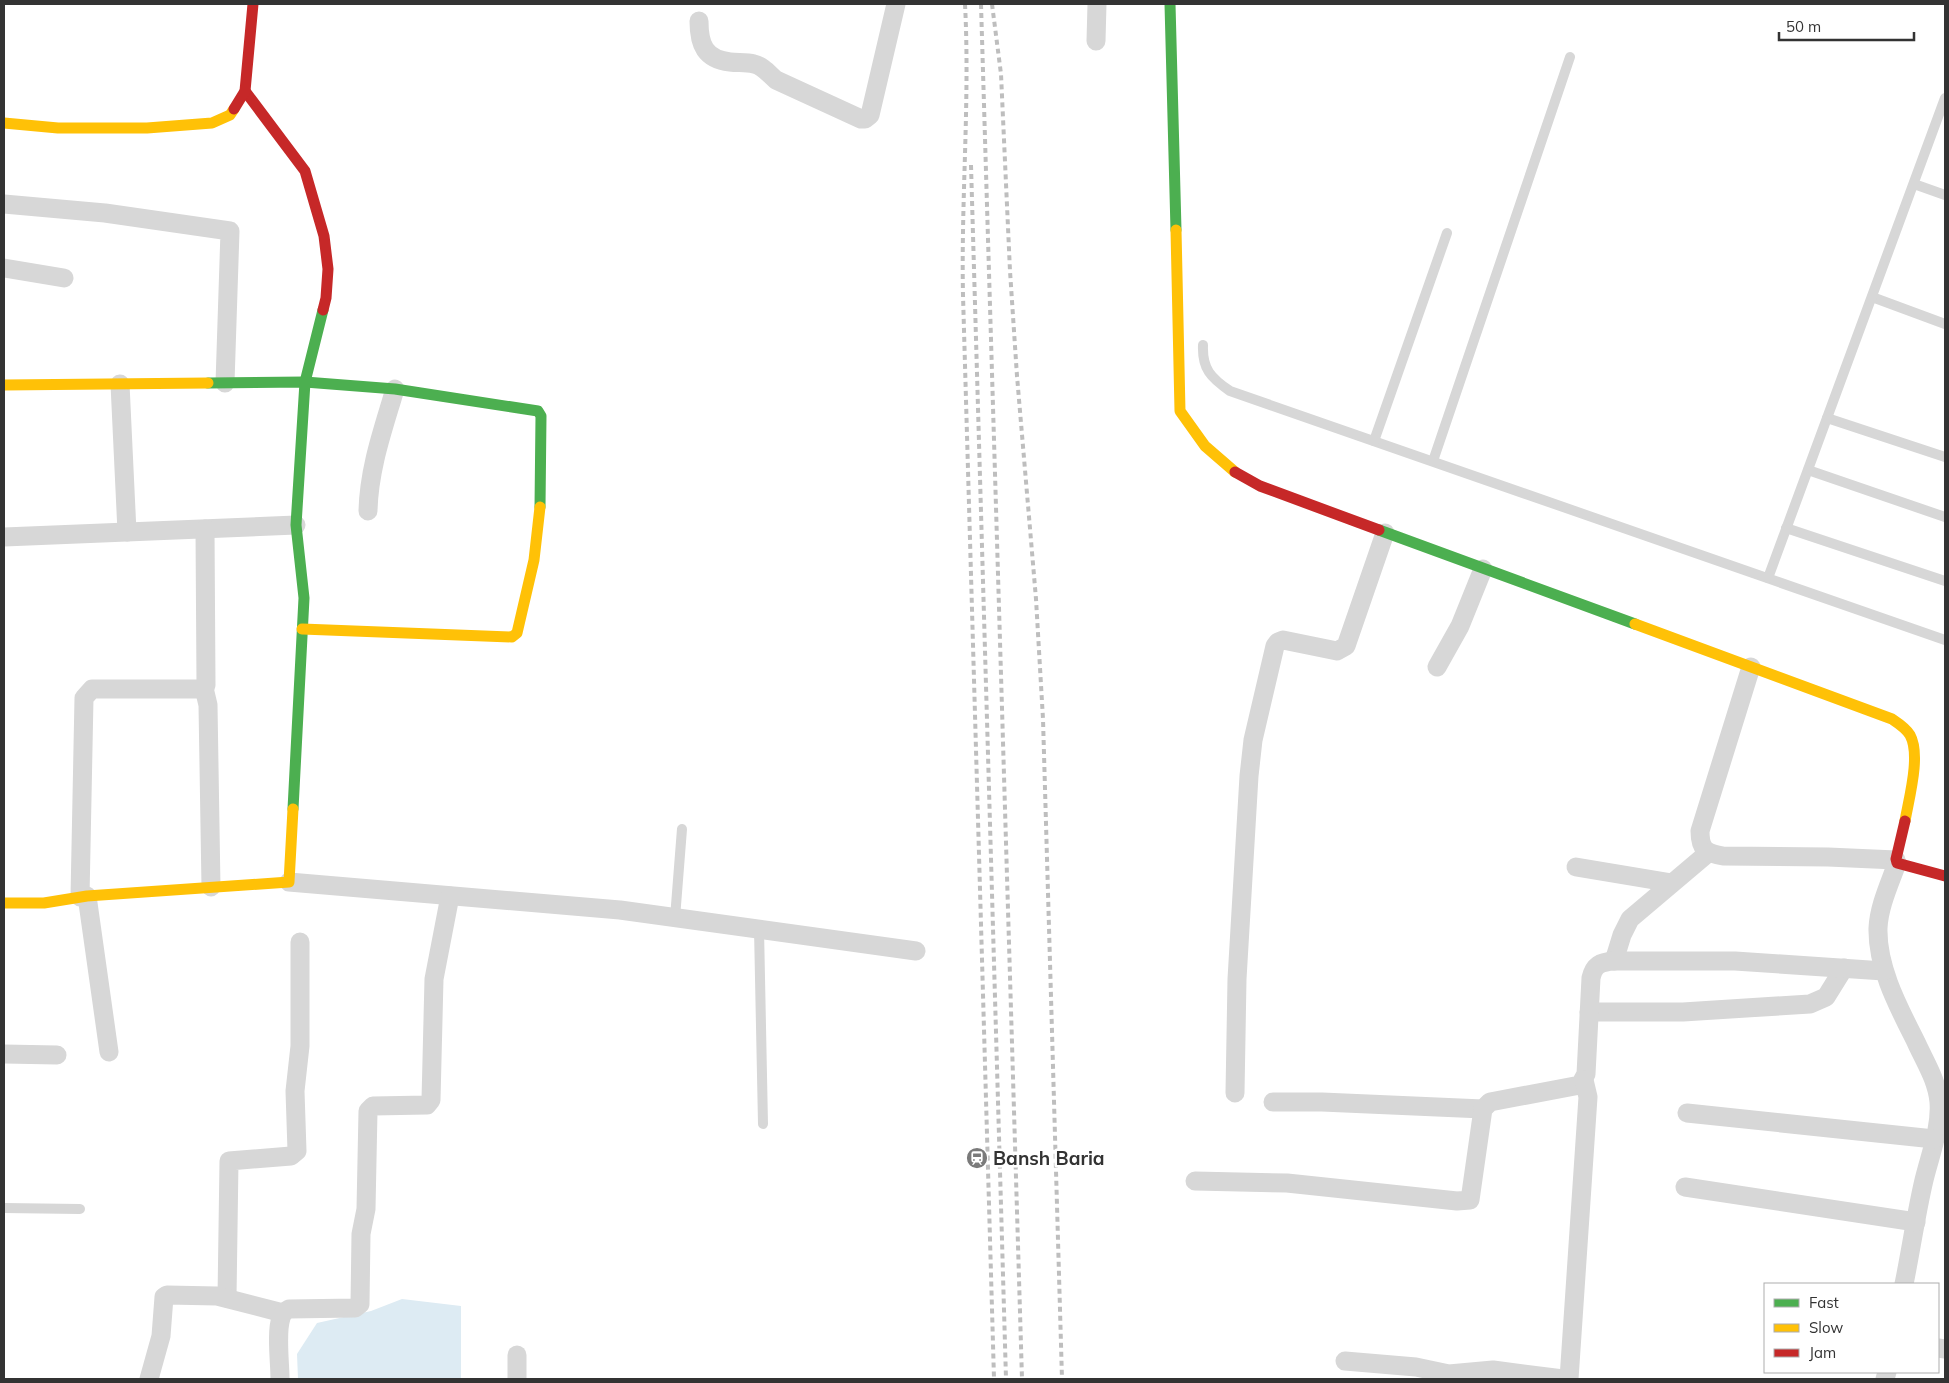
<svg xmlns="http://www.w3.org/2000/svg" width="1949" height="1383" viewBox="0 0 1949 1383" font-family="Mulish,sans-serif">
<style>
.water{fill:#ddebf3}
.lines{fill:none;stroke-linecap:round;stroke-linejoin:round}
.lane{stroke:#d7d7d7;stroke-width:10}
.street{stroke:#d7d7d7;stroke-width:19}
.fast{stroke:#4caf50;stroke-width:11}
.slow{stroke:#ffc107;stroke-width:11}
.jam{stroke:#c62828;stroke-width:11}
.rail{stroke:#bebebe;stroke-width:4;stroke-dasharray:5 4;stroke-linecap:butt}
.labels{text-anchor:middle;dominant-baseline:central;stroke-width:5;stroke-linejoin:round;paint-order:stroke}
.poi-label{font-size:19px;font-weight:bold;fill:#333;stroke:#fff;text-anchor:start}
</style>
<rect width="100%" height="100%" fill="#fff"/>
<path class="water" d="M402,1299L461,1306V1379H298L297,1354L317,1323L371,1311Z"/>
<g class="lines">
<g class="lane">
<path d="M1914,184L1945,195"/>
<path d="M1872,297L1945,324"/>
<path d="M1203,345C1202,369 1211,378 1230,391L1945,640"/>
<path d="M1827,418L1945,457"/>
<path d="M1374,441L1447,233"/>
<path d="M1433,461L1570,57"/>
<path d="M1808,470L1945,517"/>
<path d="M1786,528L1945,581"/>
<path d="M1768,578L1945,98"/>
<path d="M675,918L682,829"/>
<path d="M759,929L763,1124"/>
<path d="M4,1208L80,1209"/>
</g>
<g class="street">
<path d="M699,21C699,45 705,59 730,62C738,63 746,62 754,64C763,66 769,74 776,80L861,119H865L870,115L896,4"/>
<path d="M1096,41L1097,4"/>
<path d="M4,204L105,213L230,231L225,383"/>
<path d="M4,268L64,278"/>
<path d="M120,384L127,532"/>
<path d="M368,511C369,468 383,430 395,389"/>
<path d="M4,537L296,525"/>
<path d="M1437,667L1460,626L1483,569"/>
<path d="M1751,667L1700,831C1700,850 1706,853 1723,856L1828,857L1896,860"/>
<path d="M204,688L208,705L211,887"/>
<path d="M1897,863C1890,883 1879,906 1878,928C1877,968 1899,1008 1916,1042C1925,1062 1937,1080 1939,1102C1941,1128 1930,1155 1924,1180C1916,1214 1911,1250 1904,1284"/>
<path d="M1576,867L1672,883"/>
<path d="M289,882L620,910L916,951"/>
<path d="M87,896L109,1052"/>
<path d="M80,897L84,698L92,689H200L206,685L205,529"/>
<path d="M1614,961L1622,935L1630,919L1708,853"/>
<path d="M1589,1012H1683L1810,1004L1826,997L1844,968"/>
<path d="M4,1054L57,1055"/>
<path d="M1235,1093L1237,979L1249,776L1253,740L1275,646L1278,642L1283,640L1337,651L1346,646L1385,533"/>
<path d="M1273,1102H1322L1483,1109"/>
<path d="M1687,1113L1934,1139"/>
<path d="M1195,1181L1287,1183L1457,1201L1470,1200L1483,1109L1490,1102L1580,1085L1586,1074L1591,978C1594,965 1600,962 1614,961H1735L1884,971"/>
<path d="M1685,1187L1916,1222"/>
<path d="M227,1298L229,1161L291,1156L297,1151L295,1091L300,1046V942"/>
<path d="M1938,1348L1945,1349"/>
<path d="M1345,1361L1416,1367L1449,1374L1493,1370L1563,1379"/>
<path d="M149,1379L161,1336L164,1297L167,1295L217,1296L283,1313"/>
<path d="M280,1379C280,1363 276,1332 281,1318C282,1313 285,1311 289,1309L355,1308L360,1304L361,1234L366,1209L368,1111L373,1106L427,1105L431,1100L434,979L450,896"/>
<path d="M517,1379V1355"/>
<path d="M1569,1379L1588,1097L1584,1080"/>
<path d="M1885,1379L1887,1372"/>
</g>
<g class="fast">
<path d="M1170,4L1176,230"/>
<path d="M208,383L305,382L395,389L538,411L541,416L540,507"/>
<path d="M1379,530L1635,624"/>
<path d="M293,809L304,598L296,525L305,382L323,310"/>
</g>
<g class="slow">
<path d="M4,123L58,128H147L212,123L230,115L234,109"/>
<path d="M1176,230L1180,411L1205,446L1235,472"/>
<path d="M4,385L208,383"/>
<path d="M1635,624L1892,719C1898,723 1906,728 1910,735C1921,755 1909,798 1905,821"/>
<path d="M302,629L512,637L517,633L534,560L540,507"/>
<path d="M4,903H44L87,896L289,882L293,809"/>
</g>
<g class="jam">
<path d="M245,91L305,171L324,236L328,269L326,298L323,310"/>
<path d="M234,109L245,91L253,4"/>
<path d="M1235,472L1260,486L1379,530"/>
<path d="M1905,821L1896,859L1897,863L1945,876"/>
</g>
<g class="rail">
<path d="M965,4C970,101 961,198 963,295L994,1379"/>
<path d="M981,4L1022,1379"/>
<path d="M992,4L1001,74L1010,271L1017,376L1036,599L1043,719L1062,1379"/>
<path d="M971,165L1006,1379"/>
</g>
</g>
<defs>
<g id="station-disc" transform="scale(1.125)"><circle r="9.5" fill="#7a7a7a" stroke="#fff"/><path d="M-3-6H3Q5-6 5-4V2Q5 4 3 4L4.5 6H3L1.5 4h-3L-3 6H-4.5L-3 4Q-5 4-5 2V-4Q-5-6-3-6ZM-3.5-4v3h7v-3ZM-3.5 1v1.5H-2V1ZM2 1v1.5H3.5V1Z" fill="#fff"/></g>
</defs>
<g fill-rule="evenodd">
<use href="#station-disc" x="977" y="1158"/>
</g>
<g class="labels">
<g class="poi-label">
<text x="993" y="1158">Bansh Baria</text>
</g>
</g>
<rect width="1949" height="1383" fill="none" stroke="#333333" stroke-width="10"/>
<rect x="1764" y="1283" width="175" height="90" fill="#ffffff" stroke="#adadad"/>
<rect x="1774" y="1299" width="25" height="8" fill="#4caf50" stroke="#adadad"/>
<text x="1809" y="1308" font-size="15" fill="#333333">Fast</text>
<rect x="1774" y="1324" width="25" height="8" fill="#ffc107" stroke="#adadad"/>
<text x="1809" y="1333" font-size="15" fill="#333333">Slow</text>
<rect x="1774" y="1349" width="25" height="8" fill="#c62828" stroke="#adadad"/>
<text x="1809" y="1358" font-size="15" fill="#333333">Jam</text>
<path d="M1779 32v8h135v-8" fill="none" stroke="#333333" stroke-width="2.5"/>
<text x="1786" y="32" font-size="15" fill="#333333" stroke="#ffffff" stroke-width="4" paint-order="stroke">50 m</text>
</svg>
